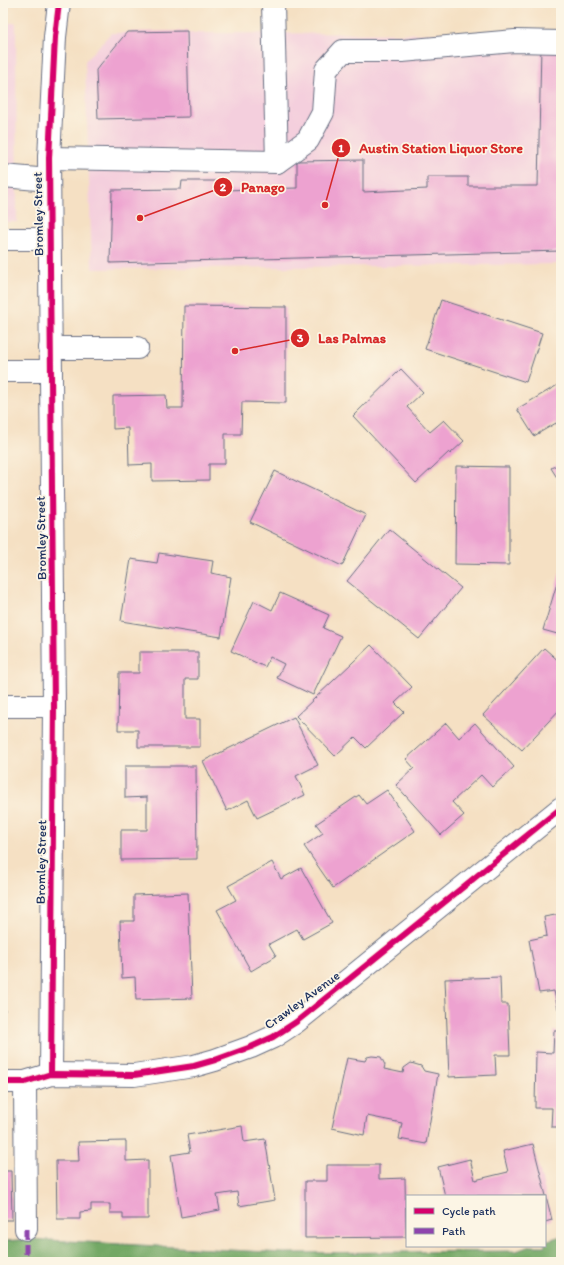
<svg xmlns="http://www.w3.org/2000/svg" width="564" height="1265" viewBox="0 0 564 1265" font-family="Itim,sans-serif">
<style>
.built{fill:#f4cfdd}
.forest{fill:#73a865;stroke:#476c62}
.building{fill:#eda2d0}
.lines{fill:none;stroke-linecap:round;stroke-linejoin:round}
.minor-casing{stroke:#676d81;stroke-width:24}
.minor{stroke:#fff;stroke-width:22}
.quiet{stroke:#8e44ad;stroke-width:5;stroke-dasharray:10 5;stroke-linecap:butt}
.cycleway-casing{stroke:#fcf5e5;stroke-width:8}
.cycleway{stroke:#d6006c;stroke-width:6}
.labels{text-anchor:middle;dominant-baseline:central;stroke-width:3.5;stroke-linejoin:round;paint-order:stroke}
.street-label{font-size:13px;fill:#1b2f5e;stroke:#fcf5e5}
.leader{fill:none;stroke:#d62828;stroke-width:1.5}
.callout-dot{fill:#d62828;stroke:#fcf5e5;stroke-width:1.5}
.mark-label{font-size:12px;text-anchor:middle;font-weight:bold;fill:#fff}
.callout-label{font-size:14px;text-anchor:middle;font-weight:bold;fill:#d62828;stroke:#fcf5e5;stroke-width:3.5;stroke-linejoin:round;paint-order:stroke}
</style>
<rect width="100%" height="100%" fill="#fcf5e5"/>
<filter id="ink" filterUnits="userSpaceOnUse"><feTurbulence type="fractalNoise" baseFrequency=".025" numOctaves="2"/><feDisplacementMap in="SourceGraphic" scale="8" xChannelSelector="R" yChannelSelector="G"/><feConvolveMatrix kernelMatrix="1 2 1 2 8 2 1 2 1" color-interpolation-filters="sRGB"/></filter>
<filter id="wash" filterUnits="userSpaceOnUse"><feTurbulence type="fractalNoise" baseFrequency=".012" numOctaves="4" result="noise"/><feDisplacementMap in="SourceGraphic" scale="16" xChannelSelector="R" yChannelSelector="G"/><feGaussianBlur stdDeviation="0.9" result="paint"/><feColorMatrix in="noise" values="0 0 0 0 0 0 0 0 0 0 0 0 0 0 0 0 0 1.4 0 .05"/><feComposite in="paint" operator="in"/></filter>
<g filter="url(#wash)">
<rect width="100%" height="100%" fill="#f5e0c3"/>
<g class="built">
<path d="M3,23H16L17,222H3Z"/>
<path d="M111,33L561,34V264L92,269L85,61Z"/>
</g>
<path class="forest" d="M561,1236V1262H3V1241L31,1239L284,1253L516,1251L531,1246H545V1241Z"/>
<g id="blocks">
<g class="building">
<path d="M187,31L189,117L98,119L96,70L127,32Z"/>
<path d="M541,46H561V251L110,263L112,190L181,189L182,181H223V190L297,188V161L363,160V192L427,189V177H468V186H538Z"/>
<path d="M441,300L542,333L526,382L425,349Z"/>
<path d="M184,306L286,307V403L242,402L241,434H225V464H209V480L152,481V464L129,465L128,428L113,429V396L166,395L167,408H183Z"/>
<path d="M401,369L423,392L407,407L430,432L444,420L464,441L450,454L449,452L416,483L353,416Z"/>
<path d="M561,383V432L556,423L534,436L517,409Z"/>
<path d="M561,463V484L551,468Z"/>
<path d="M456,466L509,467V565L455,564Z"/>
<path d="M275,471L366,515L342,566L250,522Z"/>
<path d="M389,529L461,588L419,639L347,581Z"/>
<path d="M159,553L213,561L211,573L231,577L221,637L121,621L131,559L157,563Z"/>
<path d="M561,570V635L543,630Z"/>
<path d="M280,593L329,615L323,628L341,636L313,695L277,678L284,664L270,657L265,667L231,651L254,601L272,610Z"/>
<path d="M371,645L412,687L395,703L404,712L366,748L355,737L335,756L296,716Z"/>
<path d="M544,648L561,663V708L522,750L483,715Z"/>
<path d="M139,652H198V679H185V719H200V747H138V730H118L119,673H139Z"/>
<path d="M294,717L318,765L296,776L305,795L257,818L248,800L227,811L203,761Z"/>
<path d="M446,723L459,738L475,723L514,767L492,787L481,775L452,802L464,815L441,835L396,785L414,768L406,759Z"/>
<path d="M125,766H196L197,859L121,860V830H147V797L125,798Z"/>
<path d="M387,790L415,831L333,888L304,846L323,833L316,824L359,795L366,804Z"/>
<path d="M272,862L281,879L301,868L332,923L303,939L297,929L269,944L276,956L251,971L217,910L236,900L228,886Z"/>
<path d="M188,893L192,998L136,1000L135,977L122,978L120,921H134V895Z"/>
<path d="M561,914V1008L558,1009L554,991L539,993L529,940L547,936L544,917Z"/>
<path d="M3,977H4L5,1011H3Z"/>
<path d="M500,977L501,1004H508L510,1055H495L496,1075L449,1077L445,979Z"/>
<path d="M554,1031H561V1127H551L552,1108H535L536,1052L553,1053Z"/>
<path d="M372,1056L381,1057L385,1065L384,1069L403,1073L404,1068L411,1063L421,1066L424,1071L438,1074L426,1144L399,1139L402,1123L367,1116L364,1135L332,1128L347,1058L365,1061L367,1057Z"/>
<path d="M242,1126L244,1142L265,1139L275,1200L239,1206L237,1192L217,1195L220,1210L181,1217L171,1155L190,1152L187,1135Z"/>
<path d="M126,1141V1161L148,1160V1219H123V1213H110V1204H91V1211L80,1212V1219H57L56,1161H79L78,1142Z"/>
<path d="M533,1144L552,1220L545,1222V1196H445L438,1167L470,1159L475,1180L508,1172L503,1151Z"/>
<path d="M327,1165H379V1179L405,1178L406,1237L305,1238V1181H327Z"/>
<path d="M3,1171H11L12,1220H3Z"/>
</g>
</g>
</g>
<g filter="url(#ink)">
<use href="#blocks" fill-opacity="0" stroke="#676d81" stroke-width="1"/>
<g class="lines">
<g class="minor-casing">
<g id="minor">
<path d="M273,3L277,162"/>
<path d="M49,158L277,162L308,140L323,112L326,70L343,51H402L515,41L561,42"/>
<path d="M3,176L49,180"/>
<path d="M3,239H49"/>
<path d="M50,348H137"/>
<path d="M3,371H51"/>
<path d="M3,706H54"/>
<path d="M51,1074L54,706L49,158L55,37L59,3"/>
<path d="M3,1082H25L51,1074L134,1075L194,1066L215,1060L251,1047L273,1037L296,1022L561,808"/>
<path d="M25,1082L26,1229"/>
</g>
</g>
<use href="#minor" class="minor"/>
<path class="quiet" d="M26,1229V1262"/>
<g class="cycleway-casing">
<g id="cycleway">
<path d="M51,1074L54,706L49,158L55,37L59,3"/>
<path d="M3,1082H25L51,1074L134,1075L194,1066L215,1060L251,1047L273,1037L296,1022L561,808"/>
</g>
</g>
<use href="#cycleway" class="cycleway"/>
</g>
</g>
<g class="labels">
<g class="street-label">
<text transform="translate(38 214) rotate(-91)">Bromley Street</text>
<text transform="translate(41 538) rotate(-91)">Bromley Street</text>
<text transform="translate(41 862) rotate(-89)">Bromley Street</text>
<text transform="translate(302 1000) rotate(-36)">Crawley Avenue</text>
</g>
</g>
<path class="leader" d="M325 205L341 148M140 218L223 187M235 351L300 338"/>
<g class="callout-dot">
<circle cx="325" cy="205" r="4"/>
<circle cx="140" cy="218" r="4"/>
<circle cx="235" cy="351" r="4"/>
<circle cx="341" cy="148" r="10"/>
<circle cx="223" cy="187" r="10"/>
<circle cx="300" cy="338" r="10"/>
</g>
<g class="mark-label">
<text x="341" y="152">1</text>
<text x="223" y="191">2</text>
<text x="300" y="342">3</text>
</g>
<g class="callout-label">
<text x="441" y="153">Austin Station Liquor Store</text>
<text x="263" y="192">Panago</text>
<text x="352" y="343">Las Palmas</text>
</g>
<rect width="564" height="1265" fill="none" stroke="#fcf5e5" stroke-width="16"/>
<rect x="406" y="1195" width="140" height="52" fill="#fcf5e5" stroke="#a2a6af"/>
<rect x="414" y="1208" width="20" height="6" fill="#d6006c" stroke="#a2a6af"/>
<text x="442" y="1215" font-size="12" fill="#1b2f5e">Cycle path</text>
<rect x="414" y="1228" width="20" height="6" fill="#8e44ad" stroke="#a2a6af"/>
<text x="442" y="1235" font-size="12" fill="#1b2f5e">Path</text>
</svg>
